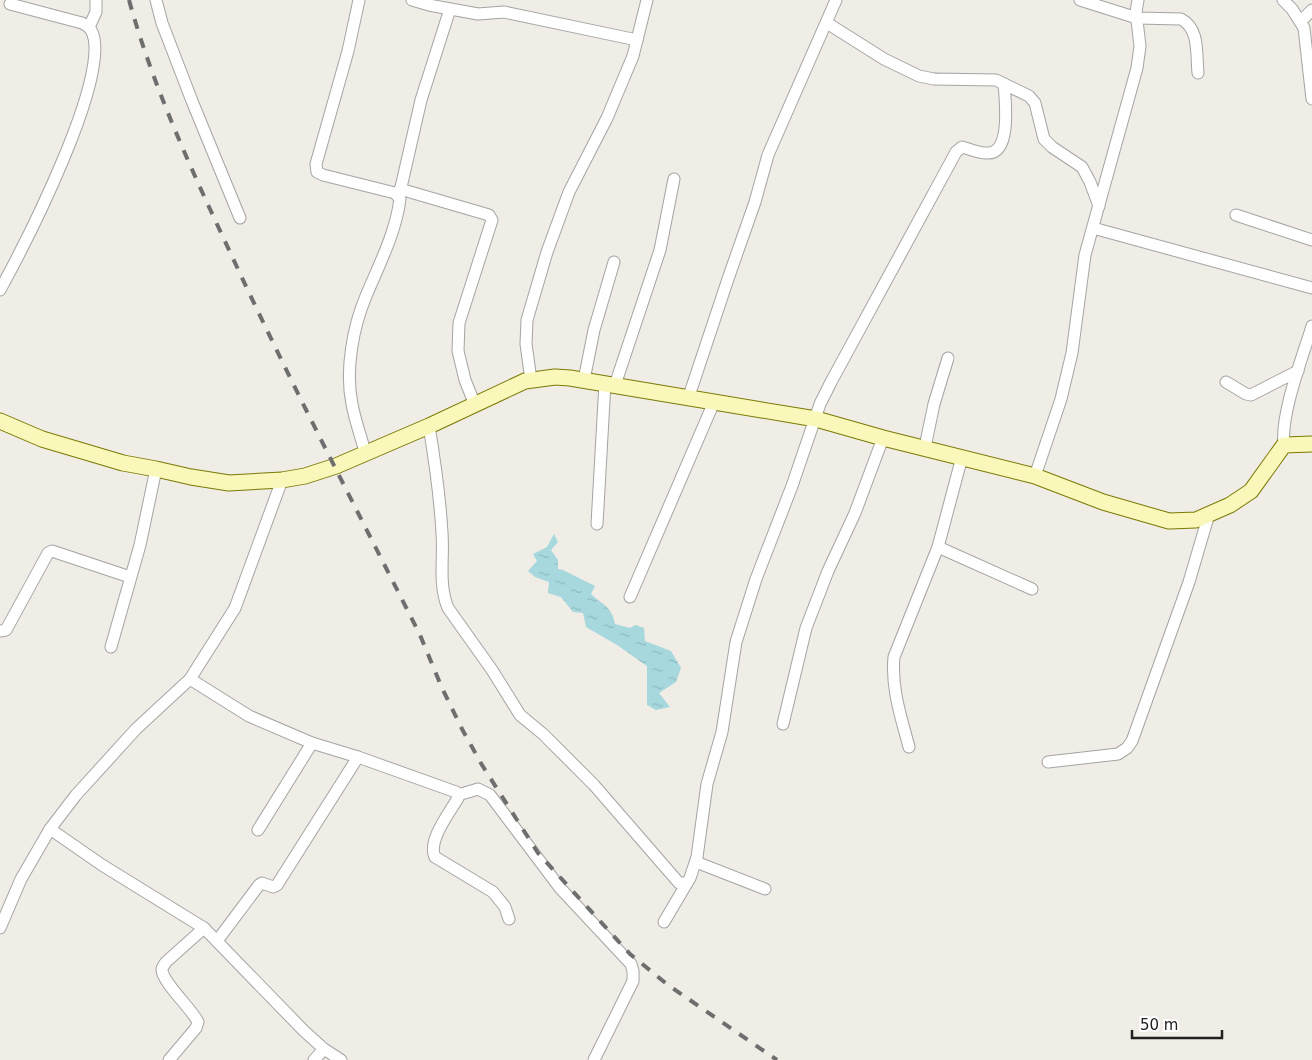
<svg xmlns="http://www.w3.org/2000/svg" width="1312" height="1060" viewBox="0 0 1312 1060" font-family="'DejaVu Sans',sans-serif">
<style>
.water{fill:url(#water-ripples)}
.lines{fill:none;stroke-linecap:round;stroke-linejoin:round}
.street-casing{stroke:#a4a4a4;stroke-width:13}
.secondary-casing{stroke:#7a7a03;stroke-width:17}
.street{stroke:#fff;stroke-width:11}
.secondary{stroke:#faf7ba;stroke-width:15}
.rail{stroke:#6e6e6e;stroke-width:4;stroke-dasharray:10 10;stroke-linecap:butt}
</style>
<defs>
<pattern id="water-ripples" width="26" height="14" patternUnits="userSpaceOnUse" patternTransform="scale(1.25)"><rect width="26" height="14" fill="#a6d8de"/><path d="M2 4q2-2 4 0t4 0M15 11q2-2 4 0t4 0" fill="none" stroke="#8fb9be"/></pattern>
</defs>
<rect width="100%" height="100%" fill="#f0ece6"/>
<path class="water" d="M554,534L558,542L551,550L558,560V569L563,570L595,586L591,594C603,605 612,607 615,624L630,628L635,625L644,628L645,641L671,651L681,668L676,682L659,693L670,707L656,710L647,705V666L617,645L586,627L583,613L573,612L561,597L548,593L549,582L535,577L528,571L537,561L533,554L547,547Z"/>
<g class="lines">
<g class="street-casing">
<g id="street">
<path d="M156,0L162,23L192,101L240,218"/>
<path d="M359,0L348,51L316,164L317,172L323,175L395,193L400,199C396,232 379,265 366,296C353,327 345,370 352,404C355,421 361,436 365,452"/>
<path d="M412,0L429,5L478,14L504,12L637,40"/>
<path d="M1080,0L1137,18L1181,19C1200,29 1196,54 1198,73"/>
<path d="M1283,0L1292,9L1304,28L1312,99"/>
<path d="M1301,21L1312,10"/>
<path d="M827,23L884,59L919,76L934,79L996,80L1029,96L1035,103L1044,139L1052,147L1082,167L1090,182L1099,206"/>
<path d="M89,27L96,12V0"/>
<path d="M400,189L489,215L492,220L459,323L458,351L465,380L475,405"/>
<path d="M399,196L421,100L450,9"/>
<path d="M1236,215L1312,240"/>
<path d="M1093,228L1312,288"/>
<path d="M0,290C23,248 115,71 91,30C89,26 85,25 82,23L10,4"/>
<path d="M531,380L526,344L527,320L547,252L569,192L607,118L633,56L647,0"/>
<path d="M584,380L594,330L614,262"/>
<path d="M1226,382L1246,394L1251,395L1298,371"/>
<path d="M615,385L660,250L674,179"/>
<path d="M688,399L729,276L755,202L768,155L836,0"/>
<path d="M429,426C435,462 440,497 442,533C444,558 438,584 448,608L492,670L520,715L543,734L594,785L679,883H687L690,878L697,857L707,784L722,732L736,642L756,579L792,486L820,404L831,382L956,152L962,147C970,149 980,154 988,153C1012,153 1005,99 1004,84"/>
<path d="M1284,445C1280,415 1303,356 1312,326"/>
<path d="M925,447L934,404L948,358"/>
<path d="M1035,476L1061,399L1072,353L1085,255L1137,68L1140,46L1136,12L1138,0"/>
<path d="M597,524L605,383"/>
<path d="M938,547L1032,589"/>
<path d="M630,597L714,402"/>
<path d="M0,631L6,630L48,553L52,551L130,577"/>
<path d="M111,647L140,545L156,469"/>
<path d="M190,679L249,716L312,743L358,757L456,792L458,798C450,812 427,841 435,857L493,892L505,907L509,919"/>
<path d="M783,724L806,628L828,571L855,513L883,438"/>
<path d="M909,747C901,717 891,688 894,657L938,547L962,457"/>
<path d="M1048,762L1118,754L1127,748L1132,741L1189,582L1209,514"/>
<path d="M458,795L478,789L490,795L560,888L631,964L633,971V981L594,1060"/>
<path d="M50,829L102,865L204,928L304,1031L324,1049L341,1060"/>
<path d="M258,830L312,743"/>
<path d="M696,862L765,889"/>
<path d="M664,922L687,883"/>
<path d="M0,928L21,879L50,829L76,795L136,729L190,679L235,608L282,480"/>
<path d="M217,941L259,885L262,883L273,887L277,885L358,757"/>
<path d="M169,1060L196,1028L198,1022C192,1009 161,981 162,969C163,966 164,965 166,962L204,928"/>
<path d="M314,1060L324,1049"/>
</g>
</g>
<g class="secondary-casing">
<path id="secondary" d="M0,421L42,439L123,463L156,469L191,477L229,483L282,480L305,476L336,466L429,426L525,381L555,377L570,378L816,419L883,438L1035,476L1103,502L1169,521L1196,520L1230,505L1251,491L1284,445L1312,444"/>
</g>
<use href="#street" class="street"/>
<use href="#secondary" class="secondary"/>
<path class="rail" d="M129,0C153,87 192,171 230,252C290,382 356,508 420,635L442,688L462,729L482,765L538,853L630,954L668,985L777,1060"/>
</g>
<path d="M1132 1030v8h90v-8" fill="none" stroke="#202020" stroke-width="2.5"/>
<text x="1140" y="1030" font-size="15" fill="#202020" stroke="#ffffff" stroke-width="4" paint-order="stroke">50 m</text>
</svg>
